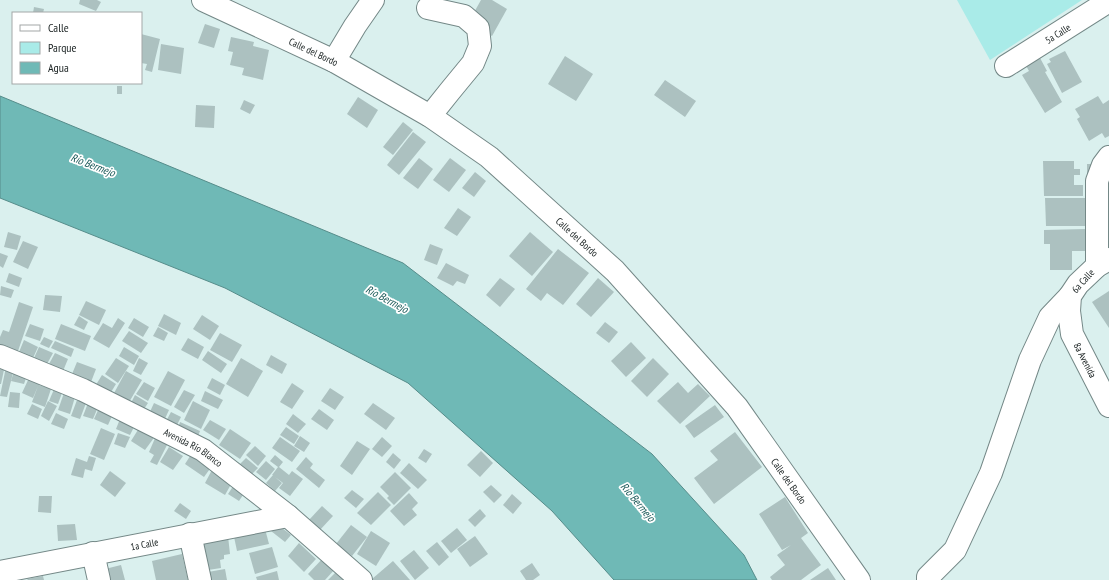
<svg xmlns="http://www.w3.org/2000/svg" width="1109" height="580" viewBox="0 0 1109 580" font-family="'PT Sans Narrow',sans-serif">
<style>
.green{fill:#a9ebe8}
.water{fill:#6fb9b6;stroke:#568c8a}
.building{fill:#acc1c0}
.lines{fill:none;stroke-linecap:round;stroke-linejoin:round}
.minor-casing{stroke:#748887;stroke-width:24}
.minor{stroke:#fff;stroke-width:22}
.labels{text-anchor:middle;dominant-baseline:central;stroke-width:3.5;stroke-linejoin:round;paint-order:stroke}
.street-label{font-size:10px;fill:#1a2222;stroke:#fff}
.water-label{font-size:11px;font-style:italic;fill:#1b5a59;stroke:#fff}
</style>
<rect width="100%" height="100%" fill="#daf0ee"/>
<path class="green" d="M957,0H1082L990,60Z"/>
<path class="water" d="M0,96L403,263L652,454L744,555L757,580H614L552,511L408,383L225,288L0,198Z"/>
<g class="building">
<path d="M80,0H97L101,2L96,11L79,4Z"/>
<path d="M481,0H492L507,9L492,36L480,29L472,16Z"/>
<path d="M34,7L44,9L43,13H33Z"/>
<path d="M205,24L220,29L214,48L198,43Z"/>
<path d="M141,34L160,39L152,72L145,70L147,64L141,63Z"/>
<path d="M231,37L254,42L253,46L269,50L263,80L242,75L244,68L230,65L233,52L228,51Z"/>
<path d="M161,44L184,48L181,74L158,70Z"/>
<path d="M1065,51L1082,82L1062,93L1047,64L1051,62L1049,59Z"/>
<path d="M565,56L593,74L576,101L548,84Z"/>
<path d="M1039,56L1047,71L1045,72L1062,102L1045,113L1022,75L1029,71L1025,64Z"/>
<path d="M665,80L696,101L685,117L654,95Z"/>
<rect x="117" y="86" width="5" height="8"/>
<path d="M1098,96L1103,104L1109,100V136L1105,138L1102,133L1089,141L1077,119L1080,117L1075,109Z"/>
<path d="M358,97L378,110L367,128L347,114Z"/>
<path d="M244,100L255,105L250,114L240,109Z"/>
<path d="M196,105L215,106L214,128L195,127Z"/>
<path d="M403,122L413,130L393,155L383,147Z"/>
<path d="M413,132L426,142L399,175L387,165Z"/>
<path d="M419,158L433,169L418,189L403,178Z"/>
<path d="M450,158L466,170L449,192L433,180Z"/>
<path d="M1043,161H1074V169H1080V175H1074V185H1083V196H1044Z"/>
<path d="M1087,164H1097L1087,177Z"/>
<path d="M475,172L486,181L474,197L462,188Z"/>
<path d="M1045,198H1085V226H1046Z"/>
<path d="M458,208L471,217L457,236L444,228Z"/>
<path d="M1086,229V251H1072V270H1050V244H1044V230Z"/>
<path d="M8,232L21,236L17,250L4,247Z"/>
<path d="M530,232L553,252L532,276L509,256Z"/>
<path d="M23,241L38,247L28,269L13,262Z"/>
<path d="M430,244L443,249L437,265L424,260Z"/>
<path d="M558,249L589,273L563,305L547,293L541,301L526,289Z"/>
<path d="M0,253L8,256L3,268L0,266Z"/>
<path d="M446,263L469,275L465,284L457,281L453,286L437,278Z"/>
<path d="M9,273L22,278L19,287L6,282Z"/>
<path d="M500,278L515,289L500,307L486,295Z"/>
<path d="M598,278L614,292L591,317L576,304Z"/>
<path d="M1,286L14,290L11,298L0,295Z"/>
<path d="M1109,291V328L1092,302Z"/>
<path d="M45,295L62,296L60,312L43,310Z"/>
<path d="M86,301L106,310L99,325L79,315Z"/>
<path d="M19,302L33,307L17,354L0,349V337L3,330L9,332Z"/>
<path d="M164,314L181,323L176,335L158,326Z"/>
<path d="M202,315L219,326L210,340L193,329Z"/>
<path d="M79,316L88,322L84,330L74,325Z"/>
<path d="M118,318L125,323L109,348L93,339L103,323L112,328Z"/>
<path d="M134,318L149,327L143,337L128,328Z"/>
<path d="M605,322L618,332L609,343L596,333Z"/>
<path d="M30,324L44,329L40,341L25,336Z"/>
<path d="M61,324L91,336L85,351L55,339Z"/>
<path d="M158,327L168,333L164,341L153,336Z"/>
<path d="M129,331L148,343L141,353L122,341Z"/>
<path d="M220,333L242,345L232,362L210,350Z"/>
<path d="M44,337L53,341L49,348L40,344Z"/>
<path d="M188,338L204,347L198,359L181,350Z"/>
<path d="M24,340L38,347L33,358L19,352Z"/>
<path d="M55,341L74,349L71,357L51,348Z"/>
<path d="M631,342L646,358L626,377L611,361Z"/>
<path d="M39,347L53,353L47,364L34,358Z"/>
<path d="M124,347L139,356L134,365L119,356Z"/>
<path d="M208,351L227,364L221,373L202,360Z"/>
<path d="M55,353L68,359L63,371L49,364Z"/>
<path d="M271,355L287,364L282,374L266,365Z"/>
<path d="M116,358L129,366L118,383L105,374Z"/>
<path d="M139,358L148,363L141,375L133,371Z"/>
<path d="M241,358L263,371L248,397L226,384Z"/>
<path d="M653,358L669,374L647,397L631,381Z"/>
<path d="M77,362L96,369L91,382L72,374Z"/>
<path d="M0,364L5,365L1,384H0Z"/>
<path d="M6,367L14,369L7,397L0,396Z"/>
<path d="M14,371L27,375L24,384L11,381Z"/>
<path d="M126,371L142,380L128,404L113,395Z"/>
<path d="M168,371L185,380L171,406L154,397Z"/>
<path d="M102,375L116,384L108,397L94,388Z"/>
<path d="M29,378L40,382L39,385L51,389L45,407L32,402L38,386L33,398L22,393Z"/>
<path d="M212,378L225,385L220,395L207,388Z"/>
<path d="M144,382L155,388L148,401L136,394Z"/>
<path d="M678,382L688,393L698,384L710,396L680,424L657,401Z"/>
<path d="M292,383L304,391L292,409L280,402Z"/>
<path d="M55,387L63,390L58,404L49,401Z"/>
<path d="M330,388L344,397L335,410L321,401Z"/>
<path d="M184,390L195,395L184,413L174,407Z"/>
<path d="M205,391L223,400L218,409L201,401Z"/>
<path d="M10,392L20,393L19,408L8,407Z"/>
<path d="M64,393L75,397L70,414L58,410Z"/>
<path d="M135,395L148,403L142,412L130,405Z"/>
<path d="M77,400L86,403L80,419L71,416Z"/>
<path d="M48,401L57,406L49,421L41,416Z"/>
<path d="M193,401L210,410L201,429L184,420Z"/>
<path d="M88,403L98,407L93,419L83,416Z"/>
<path d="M154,403L169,410L163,423L148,416Z"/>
<path d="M373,403L395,418L386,430L364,414Z"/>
<path d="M32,404L42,409L38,419L27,414Z"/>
<path d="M715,405L724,417L694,438L685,426Z"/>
<path d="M99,408L113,414L108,425L94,419Z"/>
<path d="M319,409L334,420L327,430L311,419Z"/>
<path d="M171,412L181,417L175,429L164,425Z"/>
<path d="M56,413L68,419L64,429L51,424Z"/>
<path d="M293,414L306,424L298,433L286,424Z"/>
<path d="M120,419L135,425L130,435L116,429Z"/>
<path d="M210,420L226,429L219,440L203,430Z"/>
<path d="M180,422L200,431L197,439L177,431Z"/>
<path d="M141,425L156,435L145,450L131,441Z"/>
<path d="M286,427L299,436L294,444L280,435Z"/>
<path d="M101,428L115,434L104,460L90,454Z"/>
<path d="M230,429L251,443L240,459L219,445Z"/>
<path d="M735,432L762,467L714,504L694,478L718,460L710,451Z"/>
<path d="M118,433L130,437L125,448L114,444Z"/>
<path d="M156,436L169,441L157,465L150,462L154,455L149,452Z"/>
<path d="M300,436L310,443L304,452L294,446Z"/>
<path d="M280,437L300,451L292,462L272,448Z"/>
<path d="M382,437L392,446L382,457L372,449Z"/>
<path d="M357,441L370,449L352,475L340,466Z"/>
<path d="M255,446L266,456L258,466L246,455Z"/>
<path d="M169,447L183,456L173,470L160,462Z"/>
<path d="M424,449L432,454L426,463L418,458Z"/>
<path d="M481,451L493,463L480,477L467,465Z"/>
<path d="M192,453L212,466L204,477L185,464Z"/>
<path d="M393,453L401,460L394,469L386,462Z"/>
<path d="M275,455L283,462L279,467L289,475L292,471L303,479L290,496L279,488L283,483L275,477L282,483L275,491L266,483L273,475H272L278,467L270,461Z"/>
<path d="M89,456L96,458L92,471L85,469L83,478L71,475L76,458L87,462Z"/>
<path d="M306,457L313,464L310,468L325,480L319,488L296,469Z"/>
<path d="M246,458L258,468L252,474L240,464Z"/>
<path d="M266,461L275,469L266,480L256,472Z"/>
<path d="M409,463L427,480L418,489L400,473Z"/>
<path d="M213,468L234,479L225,495L205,483Z"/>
<path d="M110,471L126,483L115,497L100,485Z"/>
<path d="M395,472L411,488L394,505L387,498L389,496L380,487Z"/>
<path d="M236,482L247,489L239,501L228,494Z"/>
<path d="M491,485L502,495L494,503L483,492Z"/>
<path d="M352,490L364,499L356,508L344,498Z"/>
<path d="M378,492L391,505L371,525L357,513Z"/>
<path d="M409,493L418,503L412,509L417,515L404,526L390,511Z"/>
<path d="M512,494L522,503L513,514L503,505Z"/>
<path d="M39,496H52L51,513L38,512Z"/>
<path d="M785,497L808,533L801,538L821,565L801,580H772L770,577L785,565L777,555L791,545L782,550L759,514Z"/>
<path d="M180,503L191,511L186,519L174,511Z"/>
<path d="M322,506L333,516L319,531L308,521Z"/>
<path d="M480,509L486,516L475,527L468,520Z"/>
<path d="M75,524L77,540L58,541L57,525Z"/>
<path d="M277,524L291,535L285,542L271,531Z"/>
<path d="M264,525L269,544L237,551L233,532Z"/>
<path d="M351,525L367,537L352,556L336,544Z"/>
<path d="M457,528L467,540L451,553L441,541Z"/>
<path d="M371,531L390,543L376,566L357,554Z"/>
<path d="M228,536L230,554L224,555V559L220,560L221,568L208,570L197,540Z"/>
<path d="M475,536L488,554L470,567L457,549Z"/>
<path d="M437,542L449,557L439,566L426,551Z"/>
<path d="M299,543L316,559L304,572L288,556Z"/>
<path d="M272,547L278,567L255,574L249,553Z"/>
<path d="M414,550L429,568L415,580L400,561Z"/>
<path d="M182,554L188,580H156L152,561Z"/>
<path d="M324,557L335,569L325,580H314L308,574Z"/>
<path d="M393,561L410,580H373L372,579Z"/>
<path d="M532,563L540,575L533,580H526L520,571Z"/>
<path d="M121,565L125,580H104L101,570Z"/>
<path d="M828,568L836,580H810Z"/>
<path d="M225,569L227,580H209L208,572Z"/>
<path d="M277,571L279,580H257L256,577Z"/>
<path d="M336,572L345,580H328Z"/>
<path d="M43,576L44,580H28L27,579Z"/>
</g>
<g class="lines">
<g class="minor-casing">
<g id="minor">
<path id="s1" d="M203,0L334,61L430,116L489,157L615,271L737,407L859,580"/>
<path d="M428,8L464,16L478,28L480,46L473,63L450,91L430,116"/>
<path d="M334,61L355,26L373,0"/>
<path id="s2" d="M1006,66L1109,1"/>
<path id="s3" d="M1109,259L1097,266L1078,284L1070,296L1069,311L1072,334L1109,406"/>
<path d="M1097,266V181L1103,165L1109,157"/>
<path id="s4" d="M0,356L83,390L203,450L288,516L361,580"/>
<path d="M190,534L200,580"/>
<path d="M93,553L99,580"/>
<path id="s5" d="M0,572L288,516"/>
<path d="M928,580V577L955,550L991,473L1030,360L1050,317L1070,296"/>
</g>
</g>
<use href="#minor" class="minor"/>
</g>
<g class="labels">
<g class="street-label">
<text stroke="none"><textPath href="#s2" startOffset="61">5a Calle</textPath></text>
<text stroke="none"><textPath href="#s1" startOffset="122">Calle del Bordo</textPath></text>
<text stroke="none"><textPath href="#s1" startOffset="446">Calle del Bordo</textPath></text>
<text transform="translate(1083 281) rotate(-48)">6a Calle</text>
<text stroke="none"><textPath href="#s3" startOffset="122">8a Avenida</textPath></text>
<text stroke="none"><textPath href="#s4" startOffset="214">Avenida Río Blanco</textPath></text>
<text stroke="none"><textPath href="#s1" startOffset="770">Calle del Bordo</textPath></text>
<text stroke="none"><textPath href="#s5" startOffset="147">1a Calle</textPath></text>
</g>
<g class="water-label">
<text transform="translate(93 165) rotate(21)">Río Bermejo</text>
<text transform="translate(387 299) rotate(28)">Río Bermejo</text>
<text transform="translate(638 502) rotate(50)">Río Bermejo</text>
</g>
</g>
<rect x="12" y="12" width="130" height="72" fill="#ffffff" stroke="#a3a7a7"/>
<rect x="20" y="25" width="20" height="6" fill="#ffffff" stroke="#a3a7a7"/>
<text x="48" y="32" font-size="12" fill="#1a2222">Calle</text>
<rect x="20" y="42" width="20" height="12" fill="#a9ebe8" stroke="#a3a7a7"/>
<text x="48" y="52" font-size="12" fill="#1a2222">Parque</text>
<rect x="20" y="62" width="20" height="12" fill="#6fb9b6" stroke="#a3a7a7"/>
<text x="48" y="72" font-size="12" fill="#1a2222">Agua</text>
</svg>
